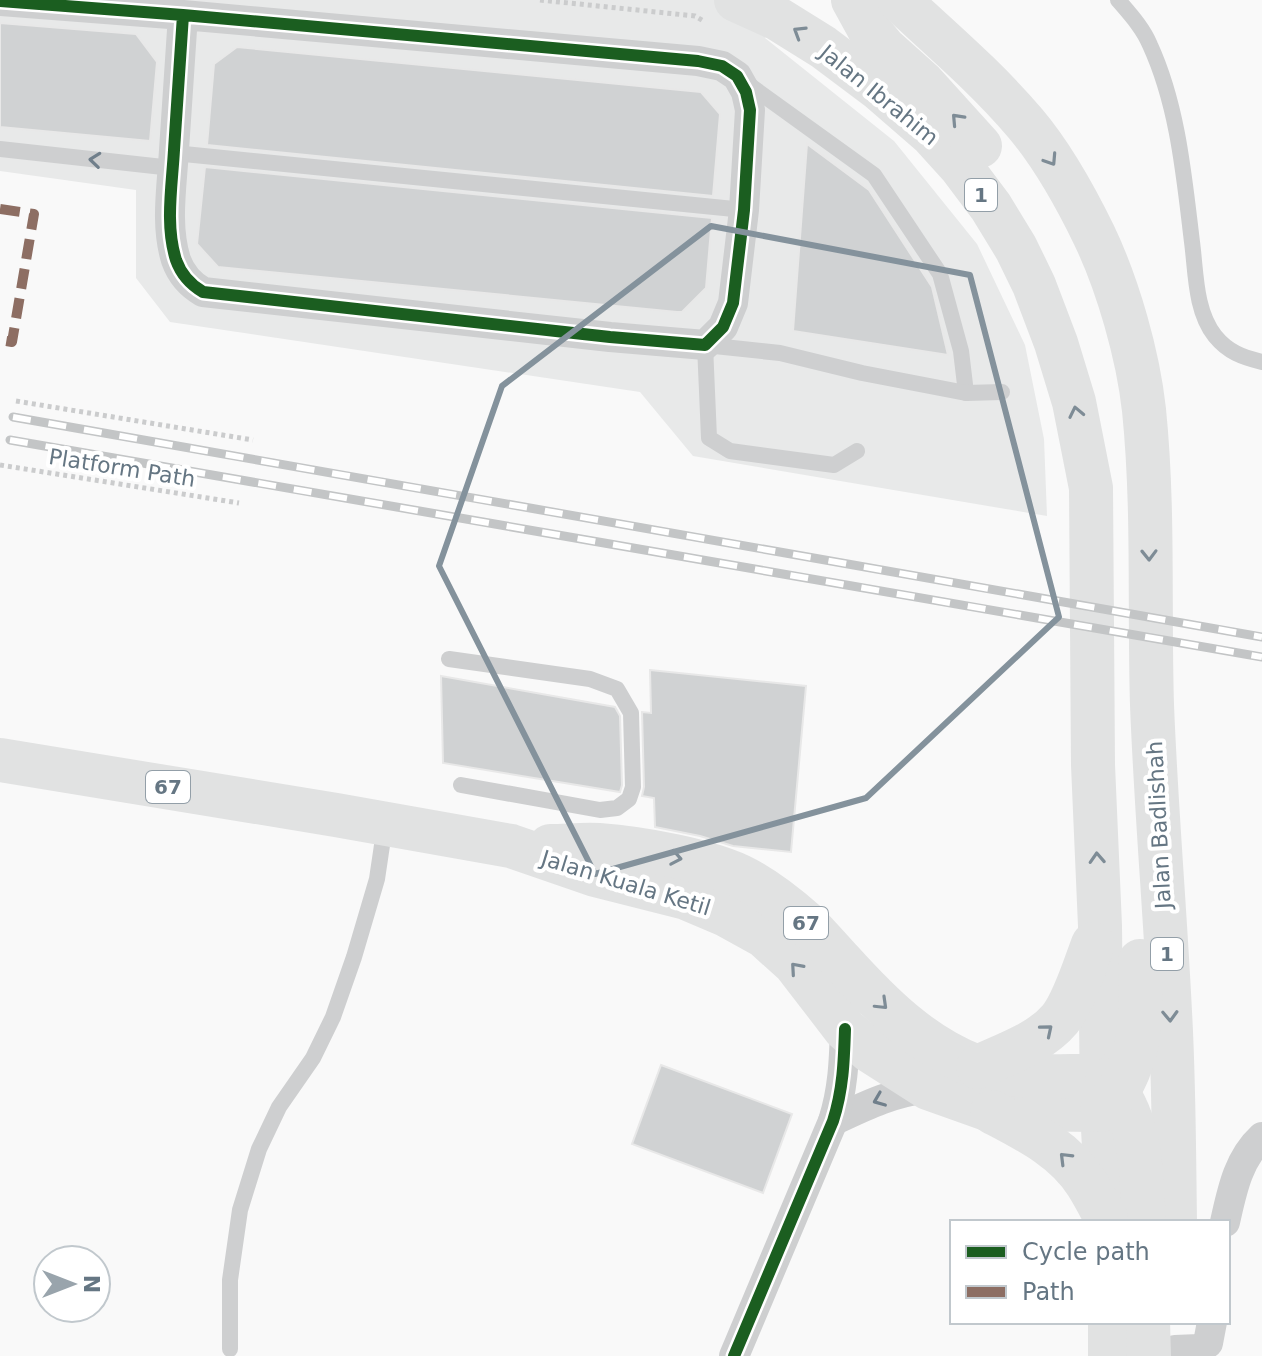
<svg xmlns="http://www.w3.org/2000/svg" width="1262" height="1356" viewBox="0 0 1262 1356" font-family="'DejaVu Sans',sans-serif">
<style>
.built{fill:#e8e9e9}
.building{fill:#d0d2d3;stroke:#e8e8e8;stroke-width:2}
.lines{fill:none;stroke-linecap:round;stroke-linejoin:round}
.path{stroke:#cbcccd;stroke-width:5;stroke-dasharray:4 4;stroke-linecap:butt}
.service{stroke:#cecfd0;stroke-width:16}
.minor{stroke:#cecfd0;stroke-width:30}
.primary{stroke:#e1e2e2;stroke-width:44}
.rail-casing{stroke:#c3c5c6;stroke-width:9}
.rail{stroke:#fff;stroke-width:6;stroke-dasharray:18;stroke-linecap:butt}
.quiet{stroke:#8d6e63;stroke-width:10;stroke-dasharray:20 10;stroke-linecap:butt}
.cycleway-casing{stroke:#fff;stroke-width:17}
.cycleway{stroke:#1b5e20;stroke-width:12}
.oneway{stroke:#7e8c96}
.oneway2{stroke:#707f8b}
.marked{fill:none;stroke:#84929c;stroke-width:6;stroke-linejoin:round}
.labels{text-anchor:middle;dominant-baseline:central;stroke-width:8;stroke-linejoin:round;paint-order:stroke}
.shield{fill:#fff;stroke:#939fa8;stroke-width:2}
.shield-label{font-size:20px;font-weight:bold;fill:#657683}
.street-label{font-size:22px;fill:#657683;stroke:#fff}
</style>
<rect width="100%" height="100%" fill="#f9f9f9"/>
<path class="built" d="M0,0H789L765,38L894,141L977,244L1025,345L1044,439L1047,516L693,456L640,392L170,322L136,278V190L0,171Z"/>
<g class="building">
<path d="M0,23L136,34L157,62L150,141L0,127Z"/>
<path d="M237,47L701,92L720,114L713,196L207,145L214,64Z"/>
<path d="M807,144L869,190L932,287L948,355L793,331Z"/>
<path d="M205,167L712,218L706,288L682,312H677L218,267L197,244Z"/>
<path d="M650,670L806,686L791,852L733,846L700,836L655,827L654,798L642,796L644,787L642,712L651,713Z"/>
<path d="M441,676L615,707L620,716L622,785L620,792L443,763Z"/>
<path d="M661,1065L792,1114L763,1193L632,1144Z"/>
</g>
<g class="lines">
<g class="path">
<path d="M540,0L695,16L705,22"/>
<path d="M16,401L253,440"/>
<path d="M0,465L239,503"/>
</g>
<g class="service">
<path d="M1118,0C1130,14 1143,28 1150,45C1178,106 1184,176 1192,242C1196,272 1195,311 1215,336C1228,352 1242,357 1262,362"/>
<path d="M745,82L874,175L940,274L961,351L966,393"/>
<path d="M0,149L172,168"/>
<path d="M174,153L744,210"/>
<path d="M857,451L834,465L730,451L709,438L705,345L780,353L862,373L966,393L1002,392"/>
<path d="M449,659L590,679L617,689L631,713L633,787L629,799L617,808L600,810L461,785"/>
<path d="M230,1349V1280L240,1210L259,1149L279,1107L313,1058L333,1017L354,957L377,879L385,825"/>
</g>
<g class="minor">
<path d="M0,1L183,15L698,61L722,66L737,76L746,92L750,110L744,210L733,303L723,327L705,345L610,337L203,292C191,285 181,274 176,260C165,225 172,186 174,150C177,105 180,60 183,15"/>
<path d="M833,1121C867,1105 891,1093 928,1088"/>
<path d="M1225,1222C1232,1191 1238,1159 1262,1137"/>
<path d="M1175,1350L1199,1349L1208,1343L1212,1322"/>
<path d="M734,1356L833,1121C843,1090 844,1061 845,1029"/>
</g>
<g class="primary">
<path d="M736,0L778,19L823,47L879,89L932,135L961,167L991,207L1016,248L1034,285L1056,343L1074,402L1091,488L1093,765L1100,926L1102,1110L1108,1222"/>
<path d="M853,0L870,31L885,49L923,83L980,146"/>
<path d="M899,0C942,40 987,78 1025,123C1053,156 1075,196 1094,235C1118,285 1138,355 1144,410C1154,508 1149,607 1152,705C1156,808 1165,910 1170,1012C1174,1082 1174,1152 1175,1222"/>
<path d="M0,760L336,815L511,846L595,875L686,898L726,915L764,936L795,964L845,1029L870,1051L928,1088L987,1109L1102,1110"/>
<path d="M550,846C566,846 582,844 599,845C639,848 711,860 746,879C768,891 787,906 805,922C818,935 830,949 842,962C881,1005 921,1045 975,1066C1014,1081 1061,1075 1102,1076"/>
<path d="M978,1067C1006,1054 1040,1043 1060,1019C1074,1002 1085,965 1093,944"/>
<path d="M1107,1080C1143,1117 1141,1174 1144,1222"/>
<path d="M1102,1110C1143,1071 1142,1013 1140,961"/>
<path d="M992,1112C1028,1131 1065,1149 1087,1184C1094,1195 1100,1207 1106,1218"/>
<path d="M1110,1322V1356"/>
<path d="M1148,1322L1149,1356"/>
</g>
<g class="rail-casing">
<g id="rail">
<path d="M13,417L1262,637"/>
<path d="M10,440L1262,657"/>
</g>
</g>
<use href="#rail" class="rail"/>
<path class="quiet" d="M0,209L34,214L12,342L0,340"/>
<g class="cycleway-casing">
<g id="cycleway">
<path d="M0,1L183,15L698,61L722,66L737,76L746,92L750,110L744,210L733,303L723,327L705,345L610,337L203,292C191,285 181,274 176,260C165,225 172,186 174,150C177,105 180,60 183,15"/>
<path d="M734,1356L833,1121C843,1090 844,1061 845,1029"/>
</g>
</g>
<use href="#cycleway" class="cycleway"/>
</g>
<defs><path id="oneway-chevron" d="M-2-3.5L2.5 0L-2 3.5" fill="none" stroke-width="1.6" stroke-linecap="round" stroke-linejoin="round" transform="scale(2)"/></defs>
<g class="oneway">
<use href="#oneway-chevron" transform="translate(799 32) rotate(-148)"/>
<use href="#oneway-chevron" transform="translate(957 119) rotate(-133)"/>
<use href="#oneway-chevron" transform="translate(1051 160) rotate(57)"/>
<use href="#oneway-chevron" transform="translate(1076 412) rotate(-102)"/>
<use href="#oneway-chevron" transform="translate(1149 555) rotate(89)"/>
<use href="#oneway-chevron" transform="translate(676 858) rotate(10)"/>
<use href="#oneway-chevron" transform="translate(1097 858) rotate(-93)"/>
<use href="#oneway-chevron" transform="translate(796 968) rotate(-131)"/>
<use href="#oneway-chevron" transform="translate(882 1004) rotate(44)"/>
<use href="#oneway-chevron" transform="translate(1170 1016) rotate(88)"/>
<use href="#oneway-chevron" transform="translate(1047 1030) rotate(-40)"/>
<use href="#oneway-chevron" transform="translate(1065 1158) rotate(-135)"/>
</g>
<g class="oneway2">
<use href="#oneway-chevron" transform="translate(95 160) rotate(-174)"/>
<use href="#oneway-chevron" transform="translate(879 1100) rotate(158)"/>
</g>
<path class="marked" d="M711,226L970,275L1059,617L866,798L595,874L439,566L502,386Z"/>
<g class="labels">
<g class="shield">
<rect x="965" y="179" width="32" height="32" rx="6"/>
<rect x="146" y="771" width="44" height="32" rx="6"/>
<rect x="784" y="907" width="44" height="32" rx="6"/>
<rect x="1151" y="938" width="32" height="32" rx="6"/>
</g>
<g class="shield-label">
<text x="981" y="195">1</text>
<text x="168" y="787">67</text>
<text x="806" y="923">67</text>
<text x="1167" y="954">1</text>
</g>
<g class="street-label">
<text transform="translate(879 95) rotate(39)">Jalan Ibrahim</text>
<text transform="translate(122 468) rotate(9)">Platform Path</text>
<text transform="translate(1159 825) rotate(-93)">Jalan Badlishah</text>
<text transform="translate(626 883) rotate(17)">Jalan Kuala Ketil</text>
</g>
</g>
<rect x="950" y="1220" width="280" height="104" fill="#ffffff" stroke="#c1c8cd" stroke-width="2"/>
<rect x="966" y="1246" width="40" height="12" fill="#1b5e20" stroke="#c1c8cd" stroke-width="2"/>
<text x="1022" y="1260" font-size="24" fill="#657683">Cycle path</text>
<rect x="966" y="1286" width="40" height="12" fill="#8d6e63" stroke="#c1c8cd" stroke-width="2"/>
<text x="1022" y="1300" font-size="24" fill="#657683">Path</text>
<g transform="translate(72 1284) rotate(90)"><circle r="38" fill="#ffffff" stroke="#c1c8cd" stroke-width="2"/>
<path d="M0-6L14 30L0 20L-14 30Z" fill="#99a4ac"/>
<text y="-12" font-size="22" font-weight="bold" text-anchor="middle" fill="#657683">N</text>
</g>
</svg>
